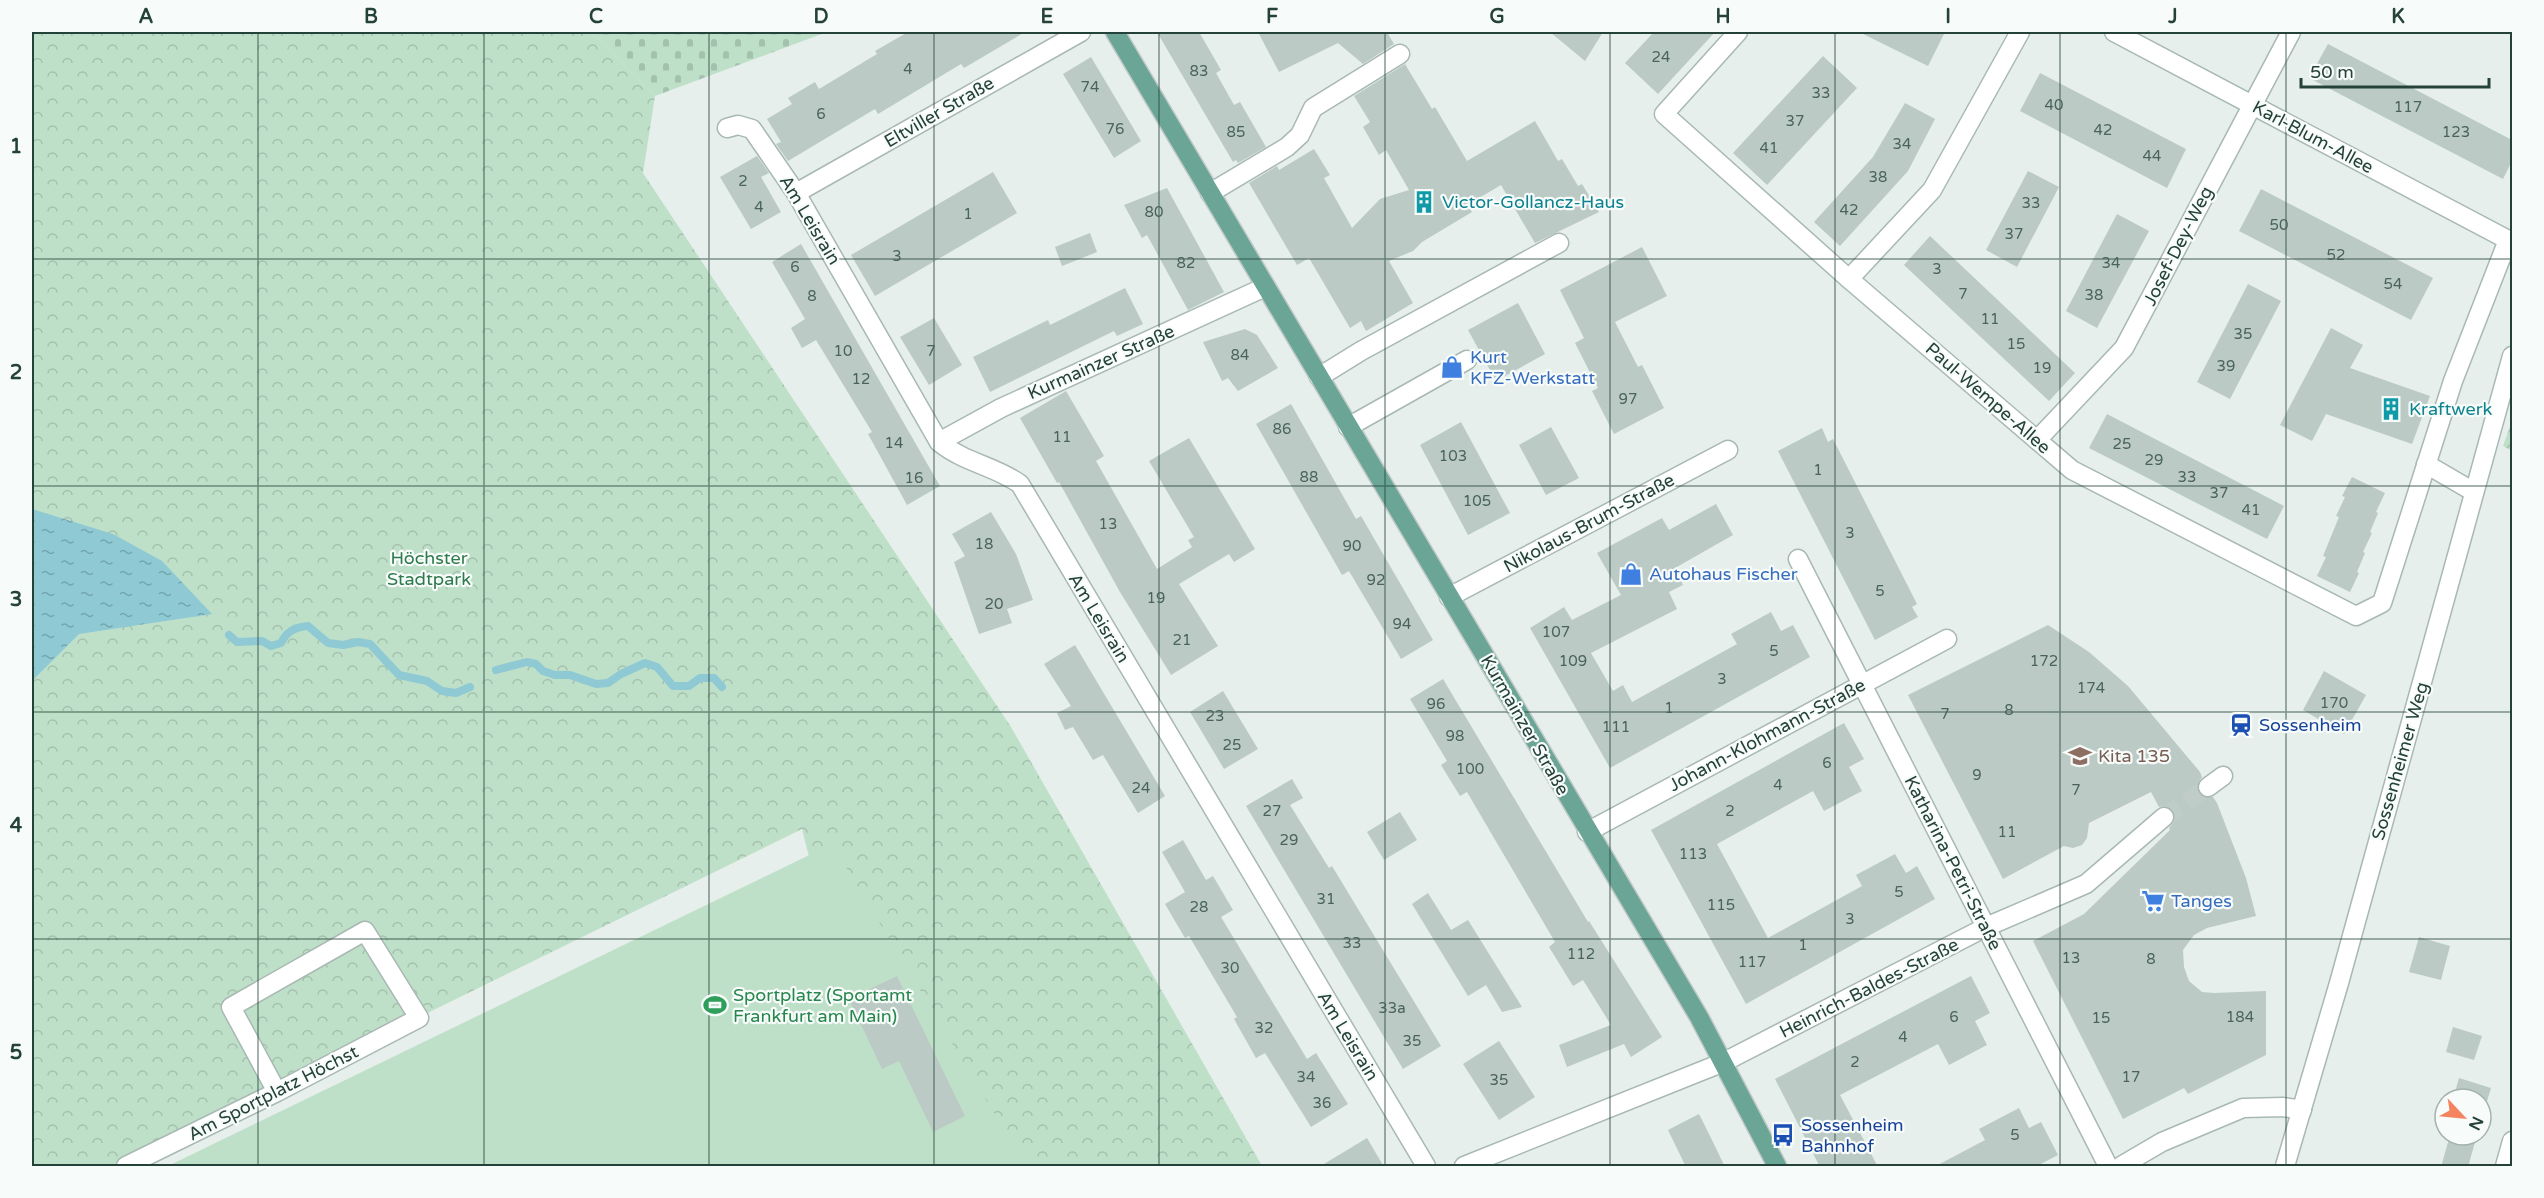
<svg xmlns="http://www.w3.org/2000/svg" width="2544" height="1198" viewBox="0 0 2544 1198" font-family="'Varela Round',sans-serif">
<style>
.forest{fill:url(#forest-crowns)}
.cemetery{fill:url(#cemetery-stones)}
.garden{fill:url(#garden-furrows)}
.pitch{fill:#bfe0c8}
.water{fill:url(#water-ripples)}
.lines{fill:none;stroke-linecap:round;stroke-linejoin:round}
.stream{stroke:#8ec9d4;stroke-width:8}
.building{fill:#bbcac4}
.minor-tunnel{stroke:#bfccc8;stroke-width:18;stroke-dasharray:18 9;stroke-linecap:butt}
.minor-casing{stroke:#a8b8b2;stroke-width:21}
.major-casing{stroke:#c2cac8;stroke-width:21}
.minor{stroke:#fff;stroke-width:18}
.major{stroke:#6aa596;stroke-width:18}
.grid{fill:none;stroke:#24423a;stroke-width:1.5;stroke-opacity:0.55}
.labels{text-anchor:middle;dominant-baseline:central;stroke-width:4.5;stroke-linejoin:round;paint-order:stroke}
.number-label{font-size:15px;fill:#4a645c}
.street-label{font-size:18px;fill:#24423a;stroke:#f7fbf9}
.culture-label{font-size:18px;fill:#0d838f;stroke:#f7fbf9;text-anchor:start}
.shop-label{font-size:18px;fill:#366cbe;stroke:#f7fbf9;text-anchor:start}
.park-label{font-size:18px;fill:#2d7a4b;stroke:#f7fbf9}
.transit-label{font-size:18px;fill:#164399;stroke:#f7fbf9;text-anchor:start}
.education-label{font-size:18px;fill:#785e54;stroke:#f7fbf9;text-anchor:start}
.leisure-label{font-size:18px;fill:#27864d;stroke:#f7fbf9;text-anchor:start}
.neatline{fill:none;stroke:#24423a;stroke-width:2}
.grid-label{font-size:20px;text-anchor:middle;font-weight:bold;fill:#24423a}
</style>
<defs>
<pattern id="forest-crowns" width="20" height="18" patternUnits="userSpaceOnUse" patternTransform="scale(1.5)"><rect width="20" height="18" fill="#bfe0c8"/><path d="M2 6a3 3 0 1 1 6 0M12 15a3 3 0 1 1 6 0" fill="none" stroke="#a4c1ad"/></pattern>
<pattern id="cemetery-stones" width="16" height="16" patternUnits="userSpaceOnUse" patternTransform="scale(1.5)"><rect width="16" height="16" fill="#bfe0c8"/><path d="M2 7V4a2 2 0 0 1 4 0v3zM10 15v-3a2 2 0 0 1 4 0v3z" fill="#a4c1ad"/></pattern>
<pattern id="garden-furrows" width="10" height="10" patternUnits="userSpaceOnUse" patternTransform="scale(1.5)"><rect width="10" height="10" fill="#bfe0c8"/><path d="M-1 1l2-2M0 10L10 0M9 11l2-2" fill="none" stroke="#a4c1ad"/></pattern>
<pattern id="water-ripples" width="26" height="14" patternUnits="userSpaceOnUse" patternTransform="scale(1.5)"><rect width="26" height="14" fill="#8ec9d4"/><path d="M2 4q2-2 4 0t4 0M15 11q2-2 4 0t4 0" fill="none" stroke="#74a5ad"/></pattern>
</defs>
<rect width="100%" height="100%" fill="#e6efeb"/>
<path class="forest" d="M32,32H591L655,96L643,173L1011,727L1262,1166H1006L809,857L802,829L116,1166H32Z"/>
<path class="cemetery" d="M591,32H827L655,96Z"/>
<path class="garden" d="M2512,421V451L2503,446Z"/>
<path class="pitch" d="M832,844L1026,1166H168Z"/>
<path class="water" d="M32,509L113,534L162,561L212,614L79,634L32,681Z"/>
<g class="lines">
<g class="stream">
<path d="M229,635L237,642L262,641L271,646L281,643C287,631 295,627 308,626L328,643L343,645L358,642L370,644L399,675L427,681L442,691L456,693L470,687"/>
<path d="M496,670L527,662L536,664L543,671L555,675H570L596,684L608,683L621,674L645,663L657,667L673,686H689L700,678H714L722,687"/>
</g>
</g>
<g class="building">
<path d="M908,32H1025L964,68L961,64L878,114L875,109L788,161L776,144L781,142L767,119L792,104L788,98L815,82L819,89L877,54L875,51Z"/>
<path d="M1157,32H1199L1221,70L1216,73L1234,105L1240,102L1266,147L1238,163L1236,160L1233,162Z"/>
<path d="M1258,32H1387L1394,44L1363,64L1338,43L1279,72Z"/>
<path d="M1550,32H1603L1585,61Z"/>
<path d="M1654,32H1715L1658,94L1625,63Z"/>
<path d="M1859,32H1945L1928,66Z"/>
<path d="M2328,44L2512,140V161L2503,179L2309,78Z"/>
<path d="M1823,56L1857,88L1767,185L1733,153Z"/>
<path d="M1091,57L1141,141L1114,158L1063,74Z"/>
<path d="M1405,64L1432,109L1435,107L1467,161L1535,121L1558,161L1562,159L1578,186L1582,184L1599,212L1535,243L1501,185L1467,205L1472,212L1422,242L1413,251L1389,261L1413,303L1366,331L1361,321L1350,328L1309,258L1297,265L1249,183L1277,166L1279,170L1314,149L1330,175L1324,178L1352,228L1380,199L1409,190L1386,150L1379,155L1363,127L1370,122L1354,96Z"/>
<path d="M2040,73L2186,149L2167,188L2020,111Z"/>
<path d="M1905,103L1935,119L1908,171L1840,246L1814,222L1873,157Z"/>
<path d="M757,156L769,173L761,177L781,212L751,229L720,177Z"/>
<path d="M2028,171L2059,187L2017,267L1986,250Z"/>
<path d="M993,172L1017,213L875,296L851,255Z"/>
<path d="M1167,188L1224,292L1188,310L1147,235L1142,238L1124,205Z"/>
<path d="M2261,189L2433,278L2411,320L2239,231Z"/>
<path d="M2117,214L2149,231L2097,328L2066,311Z"/>
<path d="M1090,233L1097,252L1062,266L1055,247Z"/>
<path d="M1930,236L2075,373L2049,401L1904,265Z"/>
<path d="M801,244L940,486L907,505L868,434L872,432L816,340L802,348L791,328L805,319L772,262Z"/>
<path d="M1642,247L1667,296L1615,322L1638,367L1642,365L1664,408L1614,434L1592,391L1598,388L1575,343L1584,338L1560,290Z"/>
<path d="M2248,284L2281,301L2230,399L2197,382Z"/>
<path d="M1125,288L1143,324L1117,336L1114,331L990,392L973,357L1048,320L1050,325Z"/>
<path d="M1518,303L1545,354L1496,381L1468,330Z"/>
<path d="M934,318L962,365L929,385L900,337Z"/>
<path d="M2331,328L2363,345L2350,368L2430,396L2412,444L2326,414L2312,441L2280,425Z"/>
<path d="M1245,329L1257,335L1278,368L1238,391L1228,378L1222,381L1203,342Z"/>
<path d="M1066,391L1104,456L1096,461L1157,569L1192,547L1188,540L1194,537L1149,461L1189,438L1255,549L1234,562L1229,554L1179,584L1218,646L1171,675L1120,592L1059,482L1057,483L1020,418Z"/>
<path d="M1291,404L1356,519L1361,516L1433,640L1401,659L1349,571L1342,575L1256,424Z"/>
<path d="M2107,414L2284,506L2267,539L2089,448Z"/>
<path d="M1461,422L1510,513L1468,535L1420,445Z"/>
<path d="M1551,427L1579,478L1546,495L1519,445Z"/>
<path d="M1822,428L1828,442L1833,439L1917,604L1912,607L1918,617L1875,640L1778,451Z"/>
<path d="M2352,477L2385,493L2376,512L2378,513L2370,532L2372,533L2363,552L2365,553L2357,572L2359,573L2350,592L2317,576L2326,557L2323,556L2339,517L2336,516L2345,497L2342,496Z"/>
<path d="M1716,504L1733,535L1675,568L1683,585L1669,592L1677,609L1591,653L1613,691L1623,685L1632,702L1737,644L1731,634L1771,612L1781,631L1793,625L1810,657L1610,768L1530,628L1564,607L1572,620L1621,595L1597,553L1662,518L1669,530Z"/>
<path d="M991,512L1016,554L1033,600L1007,609L1012,623L979,634L954,562L965,556L952,534Z"/>
<path d="M2048,625L2089,652L2128,686L2200,772L2202,777L2198,783L2199,793L2204,797H2213L2217,803L2246,878L2256,916L2207,928L2194,935L2183,950L2184,967L2189,981L2202,992L2214,993L2266,991V1055L2188,1094L2184,1088L2123,1119L2033,941L2084,914L2170,830L2169,828L2175,820L2173,810L2167,806L2159,807L2151,792L2089,823L2087,838L2082,845L2073,848L2064,846L2003,879L1908,695Z"/>
<path d="M1075,645L1165,796L1138,813L1103,755L1093,760L1073,727L1065,730L1057,713L1071,706L1044,664Z"/>
<path d="M2324,671L2366,695L2344,734L2303,710Z"/>
<path d="M1443,679L1588,922L1589,921L1662,1037L1631,1057L1624,1044L1567,1067L1559,1045L1611,1025L1583,980L1573,986L1549,947L1555,942L1467,792L1460,796L1441,765L1447,761L1410,699Z"/>
<path d="M1223,691L1258,749L1224,769L1190,712Z"/>
<path d="M1844,723L1864,759L1849,767L1862,791L1824,811L1813,791L1717,844L1768,938L1862,886L1856,875L1895,854L1906,873L1917,866L1935,899L1746,1004L1651,830Z"/>
<path d="M1292,779L1303,798L1290,805L1329,868L1332,866L1441,1046L1403,1069L1246,806Z"/>
<path d="M1400,812L1417,840L1384,860L1367,832Z"/>
<path d="M1183,840L1206,880L1213,876L1233,910L1221,917L1307,1059L1316,1053L1348,1104L1311,1127L1265,1053L1256,1058L1234,1019L1237,1017L1189,936L1185,938L1165,904L1185,892L1162,852Z"/>
<path d="M1428,893L1451,930L1468,920L1522,1007L1502,1012L1486,985L1468,996L1412,904Z"/>
<path d="M2419,937L2450,946L2441,980L2409,972Z"/>
<path d="M897,976L965,1116L933,1132L899,1061L882,1069L849,999Z"/>
<path d="M1971,976L1990,1013L1975,1021L1987,1045L1949,1065L1938,1044L1840,1095L1878,1167H1820L1775,1079Z"/>
<path d="M2453,1027L2482,1036L2474,1060L2446,1052Z"/>
<path d="M1499,1041L1535,1097L1499,1120L1463,1064Z"/>
<path d="M2459,1078L2491,1088L2481,1121V1099H2453Z"/>
<path d="M2019,1108L2029,1128L2041,1122L2058,1155L2035,1167H1934L1985,1140L1979,1129Z"/>
<path d="M1699,1114L1711,1138L1725,1167H1686L1668,1130Z"/>
<path d="M2450,1135H2477L2468,1167H2441Z"/>
<path d="M1367,1138L1384,1167H1319Z"/>
</g>
<g class="lines">
<path class="minor-tunnel" d="M2164,817L2208,787"/>
<g class="minor-casing">
<g id="minor">
<path d="M1738,32L1664,114L1849,279L2072,470L2356,616L2382,603L2453,381L2508,240"/>
<path d="M2114,32L2512,242"/>
<path d="M727,128L738,125L752,129L796,193L939,442C965,463 995,466 1020,484L1426,1166"/>
<path d="M796,193L1081,32"/>
<path d="M1210,193L1287,147L1300,135L1313,108L1400,54"/>
<path d="M1849,279L1932,190L2020,32"/>
<path d="M1319,377L1361,351L1559,243"/>
<path d="M1348,427L1467,360"/>
<path d="M2037,440L2124,348L2291,32"/>
<path d="M939,442L1001,408L1265,287"/>
<path d="M2426,464L2474,492"/>
<path d="M1798,559L2108,1166"/>
<path d="M1449,597L1728,450"/>
<path d="M2208,787L2223,776"/>
<path d="M1587,832L1947,639"/>
<path d="M126,1166L277,1092L419,1018L365,931L231,1007L277,1092"/>
<path d="M1464,1166L1724,1062L1986,927L2086,884L2164,817"/>
<path d="M2121,1166L2162,1142L2243,1108L2283,1107L2302,1110"/>
<path d="M2285,1166L2339,983L2512,356"/>
<path d="M2505,1166L2512,1141"/>
</g>
</g>
<g class="major-casing">
<path id="major" d="M1115,32L1699,1017L1777,1166"/>
</g>
<use href="#minor" class="minor"/>
<use href="#major" class="major"/>
</g>
<path class="grid" d="M258,32V1166M484,32V1166M709,32V1166M934,32V1166M1159,32V1166M1385,32V1166M1610,32V1166M1835,32V1166M2060,32V1166M2286,32V1166M32,259H2512M32,486H2512M32,712H2512M32,939H2512"/>
<defs>
<g id="building-bare" transform="scale(1.8)"><path d="M-4-6H4V6H1V3H-1V6H-4ZM-2.5-4.3h1.7v1.8h-1.7ZM.8-4.3h1.7v1.8H.8ZM-2.5-1h1.7V.8h-1.7ZM.8-1h1.7V.8H.8Z" fill="#0f9aa8" stroke="#f7fbf9" stroke-width="2.5" paint-order="stroke"/></g>
<g id="shop-bare" transform="scale(1.8)"><path d="M-5-2.5h2.3a2.7 3.5 0 0 1 5.4 0H5L5.5 6h-11ZM-1.5-2.5h3a1.5 2.3 0 0 0-3 0Z" fill="#3f7fe0" stroke="#f7fbf9" stroke-width="2.5" paint-order="stroke"/></g>
<g id="station-bare" transform="scale(1.8)"><path d="M-3-6H3Q5-6 5-4V2Q5 4 3 4L4.5 6H3L1.5 4h-3L-3 6H-4.5L-3 4Q-5 4-5 2V-4Q-5-6-3-6ZM-3.5-4v3h7v-3ZM-3.5 1v1.5H-2V1ZM2 1v1.5H3.5V1Z" fill="#1a4fb4" stroke="#f7fbf9" stroke-width="2.5" paint-order="stroke"/></g>
<g id="school-bare" transform="scale(1.8)"><path d="M0-5L7-2L0 1L-7-2ZM-4 1L0 2.5L4 1V4Q0 6-4 4Z" fill="#8d6e63" stroke="#f7fbf9" stroke-width="2.5" paint-order="stroke"/></g>
<g id="supermarket-bare" transform="scale(1.8)"><path d="M-6-5.5h2.5l.6 2H6L4.5 2H-2.5L-4.4-4H-6ZM-1.5 3.2a1.3 1.3 0 1 0 .1 0ZM3 3.2a1.3 1.3 0 1 0 .1 0Z" fill="#3f7fe0" stroke="#f7fbf9" stroke-width="2.5" paint-order="stroke"/></g>
<g id="stadium-bare" transform="scale(1.8)"><path d="M0-5a6.5 5 0 1 0 0 10a6.5 5 0 1 0 0-10ZM-3.5-1.8h7v3.6h-7Z" fill="#2e9e5b" stroke="#f7fbf9" stroke-width="2.5" paint-order="stroke"/></g>
<g id="bus-bare" transform="scale(1.8)"><path d="M-5-6H5V4H4V6H2V4H-2V6H-4V4H-5ZM-3.5-4V0h7V-4ZM-3.5 1.2v1.5H-2V1.2ZM2 1.2v1.5H3.5V1.2Z" fill="#1a4fb4" stroke="#f7fbf9" stroke-width="2.5" paint-order="stroke"/></g>
</defs>
<g fill-rule="evenodd">
<use href="#building-bare" x="1424" y="202"/>
<use href="#shop-bare" x="1452" y="367"/>
<use href="#building-bare" x="2391" y="409"/>
<use href="#shop-bare" x="1631" y="574"/>
<use href="#station-bare" x="2241" y="725"/>
<use href="#school-bare" x="2080" y="756"/>
<use href="#supermarket-bare" x="2153" y="901"/>
<use href="#stadium-bare" x="715" y="1005"/>
<use href="#bus-bare" x="1783" y="1135"/>
</g>
<g class="labels">
<g class="number-label">
<text x="1661" y="57">24</text>
<text x="908" y="69">4</text>
<text x="1199" y="71">83</text>
<text x="1090" y="87">74</text>
<text x="1821" y="93">33</text>
<text x="2054" y="105">40</text>
<text x="2408" y="107">117</text>
<text x="821" y="114">6</text>
<text x="1795" y="121">37</text>
<text x="1115" y="129">76</text>
<text x="2103" y="130">42</text>
<text x="1236" y="132">85</text>
<text x="2456" y="132">123</text>
<text x="1902" y="144">34</text>
<text x="1769" y="148">41</text>
<text x="2152" y="156">44</text>
<text x="1878" y="177">38</text>
<text x="743" y="181">2</text>
<text x="2031" y="203">33</text>
<text x="759" y="207">4</text>
<text x="1849" y="210">42</text>
<text x="1154" y="212">80</text>
<text x="968" y="214">1</text>
<text x="2279" y="225">50</text>
<text x="2014" y="234">37</text>
<text x="2336" y="255">52</text>
<text x="897" y="256">3</text>
<text x="1186" y="263">82</text>
<text x="2111" y="263">34</text>
<text x="795" y="267">6</text>
<text x="1937" y="269">3</text>
<text x="2393" y="284">54</text>
<text x="1963" y="294">7</text>
<text x="2094" y="295">38</text>
<text x="812" y="296">8</text>
<text x="1990" y="319">11</text>
<text x="2243" y="334">35</text>
<text x="2016" y="344">15</text>
<text x="843" y="351">10</text>
<text x="931" y="351">7</text>
<text x="1240" y="355">84</text>
<text x="2226" y="366">39</text>
<text x="2042" y="368">19</text>
<text x="861" y="379">12</text>
<text x="1628" y="399">97</text>
<text x="1282" y="429">86</text>
<text x="1062" y="437">11</text>
<text x="894" y="443">14</text>
<text x="2122" y="444">25</text>
<text x="1453" y="456">103</text>
<text x="2154" y="460">29</text>
<text x="1818" y="470">1</text>
<text x="1309" y="477">88</text>
<text x="2187" y="477">33</text>
<text x="914" y="478">16</text>
<text x="2219" y="493">37</text>
<text x="1477" y="501">105</text>
<text x="2251" y="510">41</text>
<text x="1108" y="524">13</text>
<text x="1850" y="533">3</text>
<text x="984" y="544">18</text>
<text x="1352" y="546">90</text>
<text x="1376" y="580">92</text>
<text x="1880" y="591">5</text>
<text x="1156" y="598">19</text>
<text x="994" y="604">20</text>
<text x="1402" y="624">94</text>
<text x="1556" y="632">107</text>
<text x="1182" y="640">21</text>
<text x="1774" y="651">5</text>
<text x="1573" y="661">109</text>
<text x="2044" y="661">172</text>
<text x="1722" y="679">3</text>
<text x="2091" y="688">174</text>
<text x="2334" y="703">170</text>
<text x="1436" y="704">96</text>
<text x="1669" y="708">1</text>
<text x="2009" y="710">8</text>
<text x="1945" y="714">7</text>
<text x="1215" y="716">23</text>
<text x="1616" y="727">111</text>
<text x="1455" y="736">98</text>
<text x="1232" y="745">25</text>
<text x="1827" y="763">6</text>
<text x="1470" y="769">100</text>
<text x="1977" y="775">9</text>
<text x="1778" y="785">4</text>
<text x="1141" y="788">24</text>
<text x="2076" y="790">7</text>
<text x="1272" y="811">27</text>
<text x="1730" y="811">2</text>
<text x="2007" y="832">11</text>
<text x="1289" y="840">29</text>
<text x="1693" y="854">113</text>
<text x="1899" y="892">5</text>
<text x="1326" y="899">31</text>
<text x="1721" y="905">115</text>
<text x="1199" y="907">28</text>
<text x="1850" y="919">3</text>
<text x="1352" y="943">33</text>
<text x="1803" y="945">1</text>
<text x="1581" y="954">112</text>
<text x="2071" y="958">13</text>
<text x="2151" y="959">8</text>
<text x="1752" y="962">117</text>
<text x="1230" y="968">30</text>
<text x="1392" y="1008">33a</text>
<text x="1954" y="1017">6</text>
<text x="2240" y="1017">184</text>
<text x="2101" y="1018">15</text>
<text x="1264" y="1028">32</text>
<text x="1903" y="1037">4</text>
<text x="1412" y="1041">35</text>
<text x="1855" y="1062">2</text>
<text x="1306" y="1077">34</text>
<text x="2131" y="1077">17</text>
<text x="1499" y="1080">35</text>
<text x="1322" y="1103">36</text>
<text x="2015" y="1135">5</text>
</g>
<g class="street-label">
<text transform="translate(939 112) rotate(-30)">Eltviller Straße</text>
<text transform="translate(2313 137) rotate(28)">Karl-Blum-Allee</text>
<text transform="translate(810 220) rotate(59)">Am Leisrain</text>
<text transform="translate(2178 246) rotate(-63)">Josef-Dey-Weg</text>
<text transform="translate(1101 362) rotate(-24)">Kurmainzer Straße</text>
<text transform="translate(1988 398) rotate(41)">Paul-Wempe-Allee</text>
<text transform="translate(1589 523) rotate(-28)">Nikolaus-Brum-Straße</text>
<text transform="translate(1099 618) rotate(59)">Am Leisrain</text>
<text transform="translate(1525 725) rotate(60)">Kurmainzer Straße</text>
<text transform="translate(1767 735) rotate(-28)">Johann-Klohmann-Straße</text>
<text transform="translate(2400 761) rotate(-74)">Sossenheimer Weg</text>
<text transform="translate(1953 863) rotate(63)">Katharina-Petri-Straße</text>
<text transform="translate(1869 988) rotate(-27)">Heinrich-Baldes-Straße</text>
<text transform="translate(1348 1036) rotate(59)">Am Leisrain</text>
<text transform="translate(273 1093) rotate(-27)">Am Sportplatz Höchst</text>
</g>
<g class="culture-label">
<text x="1442" y="202">Victor-Gollancz-Haus</text>
<text x="2409" y="409">Kraftwerk</text>
</g>
<g class="shop-label">
<text x="1470" y="357">Kurt<tspan x="1470" dy="21">KFZ-Werkstatt</tspan></text>
<text x="1649" y="574">Autohaus Fischer</text>
<text x="2171" y="901">Tanges</text>
</g>
<g class="park-label">
<text x="429" y="558">Höchster<tspan x="429" dy="21">Stadtpark</tspan></text>
</g>
<g class="transit-label">
<text x="2259" y="725">Sossenheim</text>
<text x="1801" y="1125">Sossenheim<tspan x="1801" dy="21">Bahnhof</tspan></text>
</g>
<g class="education-label">
<text x="2098" y="756">Kita 135</text>
</g>
<g class="leisure-label">
<text x="733" y="995">Sportplatz (Sportamt<tspan x="733" dy="21">Frankfurt am Main)</tspan></text>
</g>
</g>
<rect width="2544" height="1198" fill="none" stroke="#f7fbf9" stroke-width="66"/>
<g transform="translate(2463 1117) rotate(116)"><circle r="28" fill="#f7fbf9" stroke="#a3b1ad" stroke-width="1.5"/>
<path d="M0-4.5L10 22L0 15L-10 22Z" fill="#f4845f"/>
<text y="-9" font-size="16" font-weight="bold" text-anchor="middle" fill="#24423a">N</text>
</g>
<path d="M2301 78v9h188v-9" fill="none" stroke="#24423a" stroke-width="3"/>
<text x="2310" y="78" font-size="18" fill="#24423a" stroke="#f7fbf9" stroke-width="4.5" paint-order="stroke">50 m</text>
<rect x="33" y="33" width="2478" height="1132" class="neatline"/>
<g class="grid-label">
<text x="146" y="23">A</text>
<text x="371" y="23">B</text>
<text x="596" y="23">C</text>
<text x="821" y="23">D</text>
<text x="1047" y="23">E</text>
<text x="1272" y="23">F</text>
<text x="1497" y="23">G</text>
<text x="1723" y="23">H</text>
<text x="1948" y="23">I</text>
<text x="2173" y="23">J</text>
<text x="2398" y="23">K</text>
<text x="16" y="153">1</text>
<text x="16" y="379">2</text>
<text x="16" y="606">3</text>
<text x="16" y="832">4</text>
<text x="16" y="1059">5</text>
</g>
</svg>
